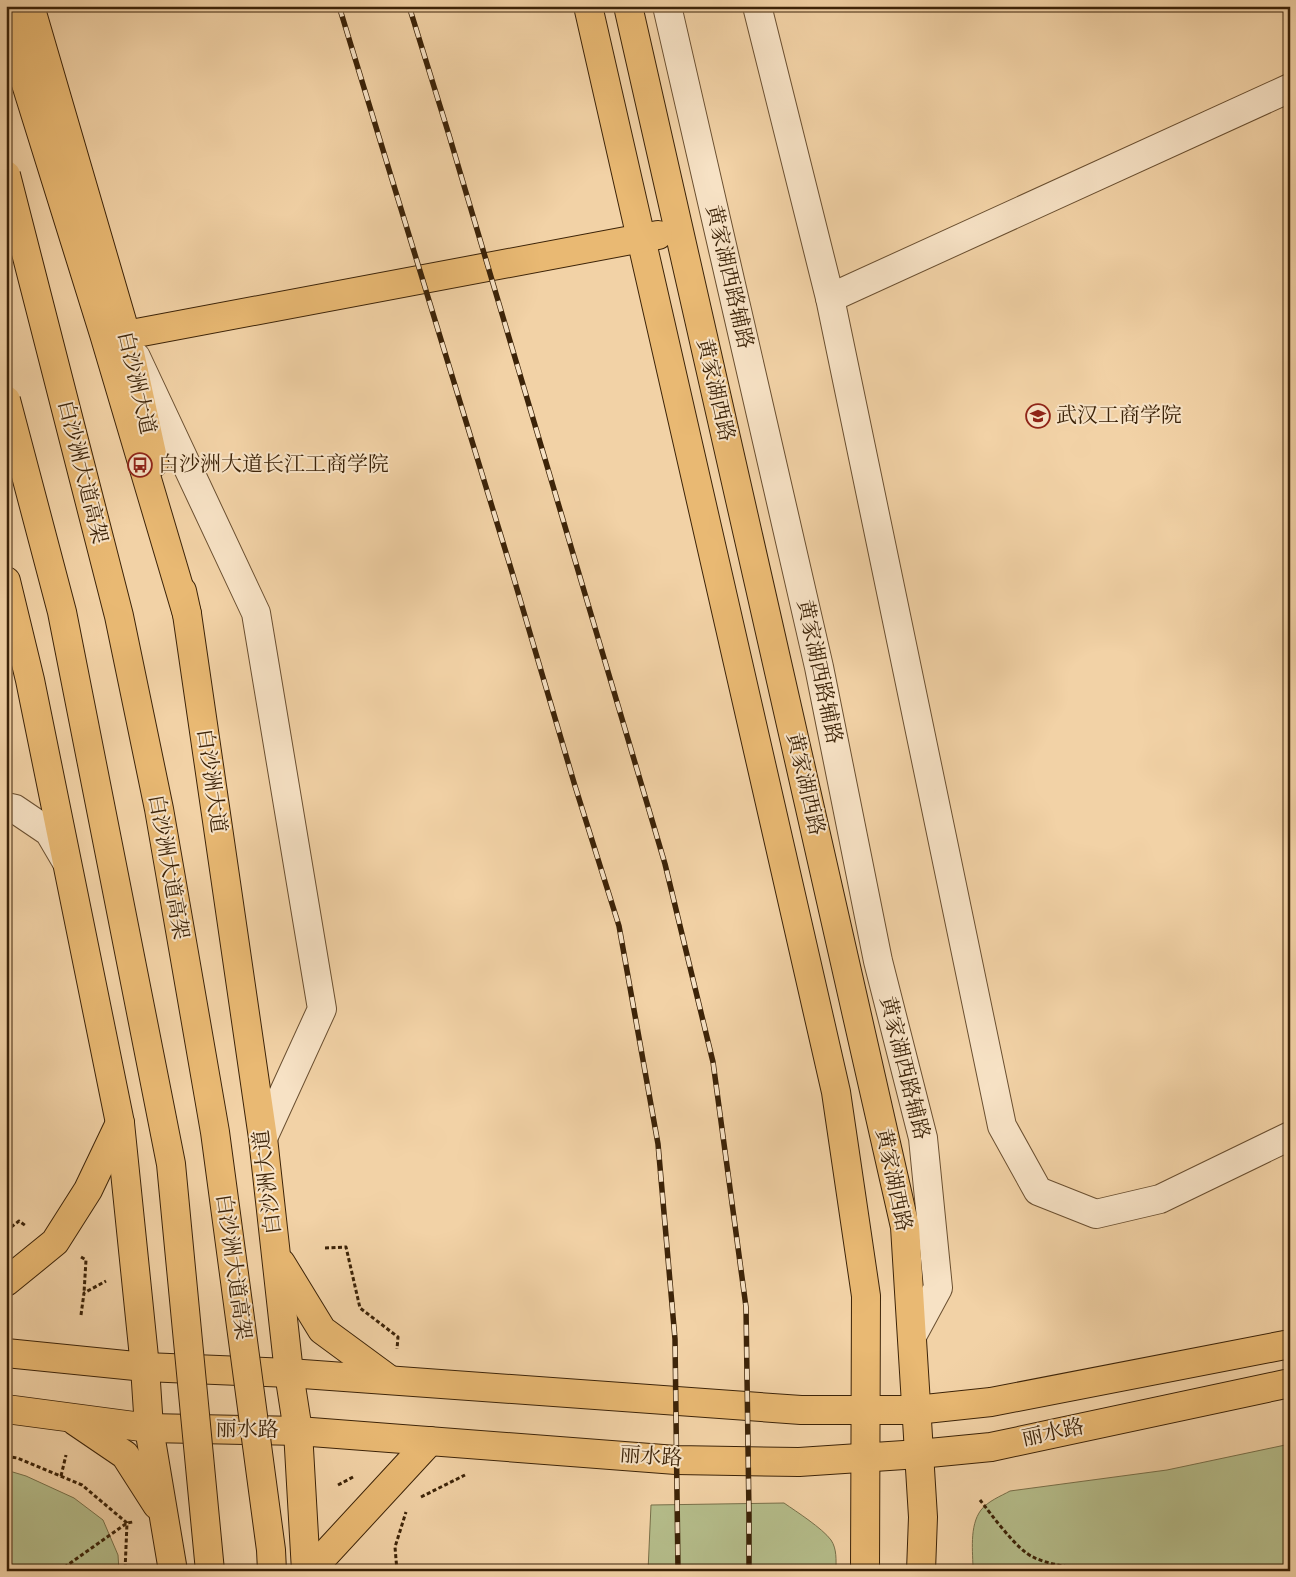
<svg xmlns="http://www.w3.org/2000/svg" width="1296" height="1577" viewBox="0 0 1296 1577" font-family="'IM FELL DW Pica','Noto Serif SC',serif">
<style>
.green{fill:#b5bd8b;stroke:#78704a}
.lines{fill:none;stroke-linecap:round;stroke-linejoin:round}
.minor-casing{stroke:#6a4f30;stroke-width:30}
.major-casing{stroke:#3c2308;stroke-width:30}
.highway-casing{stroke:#3c2308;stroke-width:30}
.path{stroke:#3c2308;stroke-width:3;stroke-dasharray:4 2.5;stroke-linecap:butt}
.minor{stroke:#f7e2c5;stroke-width:28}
.major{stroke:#e9b973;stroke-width:28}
.highway{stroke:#e9b973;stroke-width:28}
.rail-casing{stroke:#3c2308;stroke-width:5.5}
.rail{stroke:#f7e2c5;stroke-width:4;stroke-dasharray:11;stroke-linecap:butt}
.highway-bridge-casing{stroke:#3c2308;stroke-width:30;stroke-linecap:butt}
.highway-bridge{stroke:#e9b973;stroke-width:28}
.labels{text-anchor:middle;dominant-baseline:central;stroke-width:4;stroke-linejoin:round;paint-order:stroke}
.street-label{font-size:21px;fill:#3c2308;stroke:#f7e2c5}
.poi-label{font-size:21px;fill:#3c2308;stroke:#f7e2c5;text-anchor:start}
</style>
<rect width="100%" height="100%" fill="#f2d2a6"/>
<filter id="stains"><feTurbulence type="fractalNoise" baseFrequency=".004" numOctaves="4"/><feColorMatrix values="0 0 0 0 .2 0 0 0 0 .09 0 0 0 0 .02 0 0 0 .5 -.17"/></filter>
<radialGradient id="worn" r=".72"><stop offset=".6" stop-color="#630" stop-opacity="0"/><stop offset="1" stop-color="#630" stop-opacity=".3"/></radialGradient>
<g class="green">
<path d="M1290,1444V1571H973C973,1552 969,1526 981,1510C988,1501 1001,1496 1010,1491L1167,1470Z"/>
<path d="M6,1470L26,1476L74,1498L103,1520L118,1555L119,1571H6Z"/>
<path d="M784,1503C797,1512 822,1528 831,1540C837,1549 836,1560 836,1571H648L651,1505Z"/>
</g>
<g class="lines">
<g class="minor-casing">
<g id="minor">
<path d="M667,6L819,667L878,961L923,1138L938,1288L912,1336"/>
<path d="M757,6L830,298"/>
<path d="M1290,88L830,298L1002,1126L1038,1191L1096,1214L1160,1199L1290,1136"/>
<path d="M136,357L256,613L322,1009L263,1138"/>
<path d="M6,807L15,809L49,832L66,861"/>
</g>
</g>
<g class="major-casing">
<g id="major">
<path d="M30,6L126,335L154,463"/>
<path d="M588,6L836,1092L866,1296L865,1571"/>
<path d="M628,6L905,1227L923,1517L921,1571"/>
<path d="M126,335L658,235"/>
<path d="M6,581L30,680L120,1123L145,1367L149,1428L173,1571"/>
<path d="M182,591L187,614L263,1138L289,1373L298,1431L306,1571"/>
<path d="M281,1263L322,1330L390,1380"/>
<path d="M6,1282L55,1242L88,1190L120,1123"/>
<path d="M6,1353L145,1367L289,1373L801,1410H916L991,1402L1290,1344"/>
<path d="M6,1409L149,1428L298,1431L676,1460L799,1462L919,1454L991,1447L1290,1383"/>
<path d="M75,1421L125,1455L157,1505"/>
<path d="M310,1571L430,1441"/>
</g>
</g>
<g class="highway-casing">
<path id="highway" d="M6,20L104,334L187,614"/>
</g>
<g class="path">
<path d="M6,1231L19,1221L26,1226"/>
<path d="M325,1248L346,1247L360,1308L398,1337L397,1349"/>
<path d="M81,1257L86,1260L84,1293"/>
<path d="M81,1315L84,1293L106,1281"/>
<path d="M6,1456L17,1458L82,1485L127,1523L125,1571"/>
<path d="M61,1476L66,1455"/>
<path d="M338,1485L355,1476"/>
<path d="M421,1497L465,1475"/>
<path d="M980,1500C991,1514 1017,1550 1033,1557C1049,1565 1075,1568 1093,1571"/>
<path d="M59,1571L127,1523L133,1522"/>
<path d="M397,1571L395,1547L406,1512"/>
</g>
<use href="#minor" class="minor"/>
<use href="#major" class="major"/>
<use href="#highway" class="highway"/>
<g class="rail-casing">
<g id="rail">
<path d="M339,6L512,572L575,786L619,926L658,1144L675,1339L678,1571"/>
<path d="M409,6L449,135L665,864L713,1062L746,1307L749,1515V1571"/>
</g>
</g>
<use href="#rail" class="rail"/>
<g class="highway-bridge-casing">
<g id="highway-bridge">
<path d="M6,175L119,616L159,809L215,1132L271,1550L272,1571"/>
<path d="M6,400L62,612L171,1164L210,1571"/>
</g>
</g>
<use href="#highway-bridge" class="highway-bridge"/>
</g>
<defs>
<g id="university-ring" transform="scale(1.25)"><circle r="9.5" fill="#f7e2c5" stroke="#8f2418" stroke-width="1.5"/><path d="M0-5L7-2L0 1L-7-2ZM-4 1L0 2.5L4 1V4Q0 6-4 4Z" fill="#8f2418"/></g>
<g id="bus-ring" transform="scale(1.25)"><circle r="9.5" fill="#f7e2c5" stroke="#8f2418" stroke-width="1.5"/><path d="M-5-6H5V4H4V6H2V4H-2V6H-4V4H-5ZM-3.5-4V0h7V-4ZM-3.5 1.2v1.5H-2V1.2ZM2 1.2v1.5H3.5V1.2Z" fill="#8f2418"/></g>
</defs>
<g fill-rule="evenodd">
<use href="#university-ring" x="1038" y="416"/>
<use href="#bus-ring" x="140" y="465"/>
</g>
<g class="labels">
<g class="street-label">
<text transform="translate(729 277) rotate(77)">黄家湖西路辅路</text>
<text transform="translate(136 383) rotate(77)">白沙洲大道</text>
<text transform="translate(715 390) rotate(77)">黄家湖西路</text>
<text transform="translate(82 472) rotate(76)">白沙洲大道高架</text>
<text transform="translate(819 672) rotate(78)">黄家湖西路辅路</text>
<text transform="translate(211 781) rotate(82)">白沙洲大道</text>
<text transform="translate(805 784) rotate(77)">黄家湖西路</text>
<text transform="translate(168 867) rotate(80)">白沙洲大道高架</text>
<text transform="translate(904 1068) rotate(76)">黄家湖西路辅路</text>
<text transform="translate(893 1180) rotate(78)">黄家湖西路</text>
<text transform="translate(268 1182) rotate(-97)">白沙洲大道</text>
<text transform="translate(233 1267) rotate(82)">白沙洲大道高架</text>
<text transform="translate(247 1430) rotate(1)">丽水路</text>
<text transform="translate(1053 1433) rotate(-12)">丽水路</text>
<text transform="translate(651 1457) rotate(4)">丽水路</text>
</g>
<g class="poi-label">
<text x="1056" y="416">武汉工商学院</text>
<text x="158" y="465">白沙洲大道长江工商学院</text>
</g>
</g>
<rect width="1296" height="1577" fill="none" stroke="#f2d2a6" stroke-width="25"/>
<rect x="8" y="8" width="1281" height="1562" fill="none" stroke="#3c2308" stroke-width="2.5"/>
<rect x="12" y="12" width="1271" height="1552" fill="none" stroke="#3c2308"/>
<rect width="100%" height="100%" filter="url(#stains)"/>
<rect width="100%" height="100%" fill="url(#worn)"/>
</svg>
